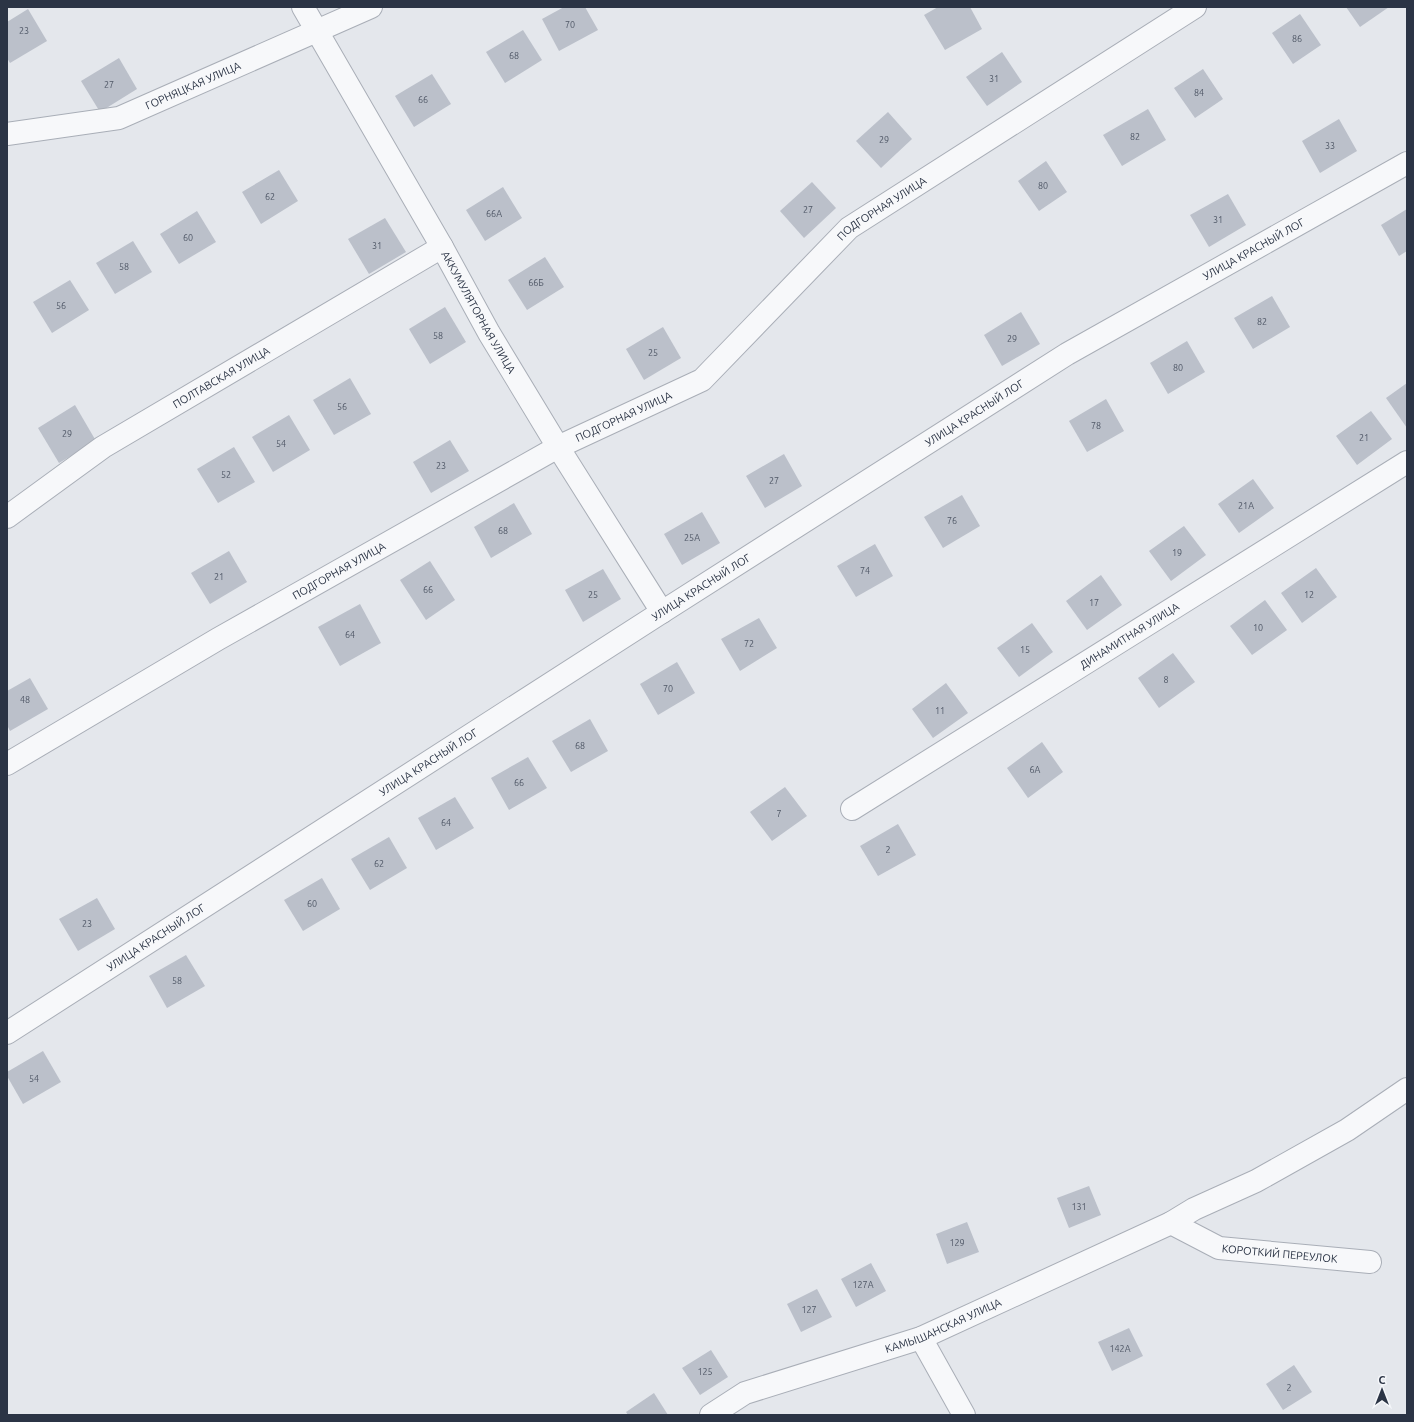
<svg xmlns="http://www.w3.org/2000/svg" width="1414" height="1422" viewBox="0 0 1414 1422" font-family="Ubuntu,sans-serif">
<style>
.building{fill:#bbc0ca}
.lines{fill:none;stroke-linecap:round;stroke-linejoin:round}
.minor-casing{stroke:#a9aeb7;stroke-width:24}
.minor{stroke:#f7f8fa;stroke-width:22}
.labels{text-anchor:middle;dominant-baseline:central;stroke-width:3.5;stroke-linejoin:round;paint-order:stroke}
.number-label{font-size:9px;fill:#4f5766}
.street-label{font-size:11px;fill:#2b3445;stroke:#f4f6f9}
</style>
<rect width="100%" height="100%" fill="#e4e7ec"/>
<g class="building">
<path d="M564,7H585L598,30L559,51L542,19Z"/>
<path d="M938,7H970L982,29L945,50L924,15Z"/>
<path d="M1346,7H1389L1360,27Z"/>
<path d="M28,9L47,41L10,63L7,58V22Z"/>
<path d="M1300,14L1321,45L1293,64L1272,33Z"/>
<path d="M523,30L542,60L505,83L486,52Z"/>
<path d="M1002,52L1022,82L987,106L966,77Z"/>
<path d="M119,58L137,89L100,112L81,81Z"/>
<path d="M1203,69L1223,99L1195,118L1174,88Z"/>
<path d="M432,74L451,104L414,127L395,96Z"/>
<path d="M1148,109L1166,140L1122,166L1103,135Z"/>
<path d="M888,112L912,139L881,168L856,141Z"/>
<path d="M1339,119L1357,151L1320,173L1302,141Z"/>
<path d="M1046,161L1067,192L1039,211L1018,181Z"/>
<path d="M279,170L298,201L261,224L242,192Z"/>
<path d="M812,182L836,208L804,238L780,211Z"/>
<path d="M503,187L522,218L485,241L466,210Z"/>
<path d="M1228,194L1246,225L1209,247L1190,215Z"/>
<path d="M1407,209V251L1399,256L1381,225Z"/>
<path d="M197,211L216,242L179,264L160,234Z"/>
<path d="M385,218L406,252L369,274L348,239Z"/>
<path d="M133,241L152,272L115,294L96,263Z"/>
<path d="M545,257L564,287L527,310L508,280Z"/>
<path d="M70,280L89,310L52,333L33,302Z"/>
<path d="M1272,296L1290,327L1253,349L1234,318Z"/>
<path d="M445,307L466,342L430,364L409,329Z"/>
<path d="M1021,312L1040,344L1002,366L984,335Z"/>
<path d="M663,327L681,358L644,380L626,349Z"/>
<path d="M1187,341L1205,372L1168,394L1150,363Z"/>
<path d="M350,378L371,414L334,435L313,400Z"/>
<path d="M1407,383V428L1386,398Z"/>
<path d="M1106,399L1124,431L1087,452L1069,421Z"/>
<path d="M75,405L96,441L59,463L38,428Z"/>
<path d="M1371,411L1392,439L1357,465L1336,436Z"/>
<path d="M289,415L310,450L273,472L252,437Z"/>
<path d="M450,440L469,471L431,493L413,462Z"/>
<path d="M234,447L255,482L218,503L197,469Z"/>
<path d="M784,454L802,486L765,508L746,476Z"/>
<path d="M1253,479L1274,508L1239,533L1218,504Z"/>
<path d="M962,495L980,526L943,548L924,517Z"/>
<path d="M514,503L532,534L491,558L474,527Z"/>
<path d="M702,512L720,543L682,565L664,534Z"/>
<path d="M1184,526L1206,555L1171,581L1149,551Z"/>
<path d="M875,544L893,576L856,597L837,566Z"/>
<path d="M229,551L247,582L210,604L191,573Z"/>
<path d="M430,561L455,600L426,620L400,580Z"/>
<path d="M1316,568L1337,597L1302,623L1281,593Z"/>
<path d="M603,569L621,599L583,622L565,590Z"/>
<path d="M1101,575L1122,605L1087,630L1066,601Z"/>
<path d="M1265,600L1287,630L1252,655L1230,626Z"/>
<path d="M360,604L381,643L340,666L318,627Z"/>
<path d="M759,618L777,648L740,671L721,639Z"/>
<path d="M1032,623L1053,652L1019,677L997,648Z"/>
<path d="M1173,653L1195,682L1159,708L1138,678Z"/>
<path d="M677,662L695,693L658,715L640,684Z"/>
<path d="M30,678L48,709L10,731L7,725V691Z"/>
<path d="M946,683L968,713L933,738L912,709Z"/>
<path d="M590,719L608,751L571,772L552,741Z"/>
<path d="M1042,742L1063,772L1028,798L1007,768Z"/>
<path d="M528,757L547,788L509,810L491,778Z"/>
<path d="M785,787L807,816L772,841L750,812Z"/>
<path d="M455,797L474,828L436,850L418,818Z"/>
<path d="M898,824L916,855L878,876L860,846Z"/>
<path d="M389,837L407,868L370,890L351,859Z"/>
<path d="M322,878L340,909L303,931L284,900Z"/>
<path d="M97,898L115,929L78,951L59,919Z"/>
<path d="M186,955L205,986L167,1008L149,976Z"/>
<path d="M43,1051L61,1082L23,1104L7,1076V1072Z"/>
<path d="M1089,1186L1101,1215L1069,1228L1057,1198Z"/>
<path d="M967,1222L979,1252L947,1264L936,1234Z"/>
<path d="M871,1263L886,1291L856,1307L841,1279Z"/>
<path d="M817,1289L832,1317L801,1332L787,1304Z"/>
<path d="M1129,1328L1143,1356L1112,1371L1098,1342Z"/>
<path d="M711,1350L728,1377L700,1395L682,1368Z"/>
<path d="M1294,1365L1312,1392L1283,1410L1266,1384Z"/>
<path d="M654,1393L668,1415H628L626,1412Z"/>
</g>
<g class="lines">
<g class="minor-casing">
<g id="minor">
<path id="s1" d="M303,7L442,247L489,333L558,447L662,612"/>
<path id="s2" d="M7,134L119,118L371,7"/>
<path id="s3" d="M7,517L103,447L442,247"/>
<path id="s4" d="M7,764L218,639L558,447L702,380L849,228L1195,7"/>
<path id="s5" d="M852,809L1407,462"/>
<path id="s6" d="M7,1033L662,612L1067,354L1407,163"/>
<path id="s7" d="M1171,1223L1219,1248L1370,1262"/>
<path d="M921,1338L964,1415"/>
<path id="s8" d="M711,1415L745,1393L921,1338L1171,1223L1194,1209L1256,1181L1347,1130L1407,1089"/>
</g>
</g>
<use href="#minor" class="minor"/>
</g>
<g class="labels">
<g class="number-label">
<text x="570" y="25">70</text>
<text x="24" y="31">23</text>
<text x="1297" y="39">86</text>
<text x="514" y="56">68</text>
<text x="994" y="79">31</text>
<text x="109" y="85">27</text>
<text x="1199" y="93">84</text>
<text x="423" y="100">66</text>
<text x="1135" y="137">82</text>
<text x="884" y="140">29</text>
<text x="1330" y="146">33</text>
<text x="1043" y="186">80</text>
<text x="270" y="197">62</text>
<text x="808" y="210">27</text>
<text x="494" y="214">66А</text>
<text x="1218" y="220">31</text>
<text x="188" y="238">60</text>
<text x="377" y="246">31</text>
<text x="124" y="267">58</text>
<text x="536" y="283">66Б</text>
<text x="61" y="306">56</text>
<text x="1262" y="322">82</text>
<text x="438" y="336">58</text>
<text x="1012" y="339">29</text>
<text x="653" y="353">25</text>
<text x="1178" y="368">80</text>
<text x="342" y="407">56</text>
<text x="1096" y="426">78</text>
<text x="67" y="434">29</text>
<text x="1364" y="438">21</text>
<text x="281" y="444">54</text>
<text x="441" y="466">23</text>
<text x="226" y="475">52</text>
<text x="774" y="481">27</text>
<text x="1246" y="506">21А</text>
<text x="952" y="521">76</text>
<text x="503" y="531">68</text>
<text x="692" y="538">25А</text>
<text x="1177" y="553">19</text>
<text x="865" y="571">74</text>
<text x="219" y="577">21</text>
<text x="428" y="590">66</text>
<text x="593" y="595">25</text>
<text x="1309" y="595">12</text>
<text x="1094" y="603">17</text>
<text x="1258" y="628">10</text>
<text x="350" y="635">64</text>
<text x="749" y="644">72</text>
<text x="1025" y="650">15</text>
<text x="1166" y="680">8</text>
<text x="668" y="689">70</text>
<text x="25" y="700">48</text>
<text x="940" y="711">11</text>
<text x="580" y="746">68</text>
<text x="1035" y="770">6А</text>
<text x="519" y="783">66</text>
<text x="779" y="814">7</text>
<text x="446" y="823">64</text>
<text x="888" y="850">2</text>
<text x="379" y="864">62</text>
<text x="312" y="904">60</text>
<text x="87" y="924">23</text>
<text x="177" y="981">58</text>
<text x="34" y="1079">54</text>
<text x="1079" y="1207">131</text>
<text x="957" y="1243">129</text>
<text x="863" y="1285">127А</text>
<text x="809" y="1310">127</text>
<text x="1120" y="1349">142А</text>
<text x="705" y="1372">125</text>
<text x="1289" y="1388">2</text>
</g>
<g class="street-label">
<text stroke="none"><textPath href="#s2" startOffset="194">ГОРНЯЦКАЯ УЛИЦА</textPath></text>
<text stroke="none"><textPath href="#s4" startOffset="1044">ПОДГОРНАЯ УЛИЦА</textPath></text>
<text stroke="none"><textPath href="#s6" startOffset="1473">УЛИЦА КРАСНЫЙ ЛОГ</textPath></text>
<text stroke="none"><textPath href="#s1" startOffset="352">АККУМУЛЯТОРНАЯ УЛИЦА</textPath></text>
<text stroke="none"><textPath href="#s3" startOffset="256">ПОЛТАВСКАЯ УЛИЦА</textPath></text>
<text stroke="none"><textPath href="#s6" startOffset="1149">УЛИЦА КРАСНЫЙ ЛОГ</textPath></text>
<text stroke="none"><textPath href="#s4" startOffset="708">ПОДГОРНАЯ УЛИЦА</textPath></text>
<text stroke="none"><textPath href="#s4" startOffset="384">ПОДГОРНАЯ УЛИЦА</textPath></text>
<text stroke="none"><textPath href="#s6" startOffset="825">УЛИЦА КРАСНЫЙ ЛОГ</textPath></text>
<text stroke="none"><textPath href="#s5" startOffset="327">ДИНАМИТНАЯ УЛИЦА</textPath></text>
<text stroke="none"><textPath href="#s6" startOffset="501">УЛИЦА КРАСНЫЙ ЛОГ</textPath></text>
<text stroke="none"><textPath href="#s6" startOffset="177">УЛИЦА КРАСНЫЙ ЛОГ</textPath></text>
<text stroke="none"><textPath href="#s7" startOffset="115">КОРОТКИЙ ПЕРЕУЛОК</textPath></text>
<text stroke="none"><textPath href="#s8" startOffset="250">КАМЫШАНСКАЯ УЛИЦА</textPath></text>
</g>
</g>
<rect width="1414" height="1422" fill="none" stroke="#2b3445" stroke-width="16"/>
<g transform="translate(1382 1390)" stroke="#f4f6f9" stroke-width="3" paint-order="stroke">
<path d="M0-3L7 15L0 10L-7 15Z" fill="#2b3445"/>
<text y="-6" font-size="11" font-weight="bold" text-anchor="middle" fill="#2b3445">С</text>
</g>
</svg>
